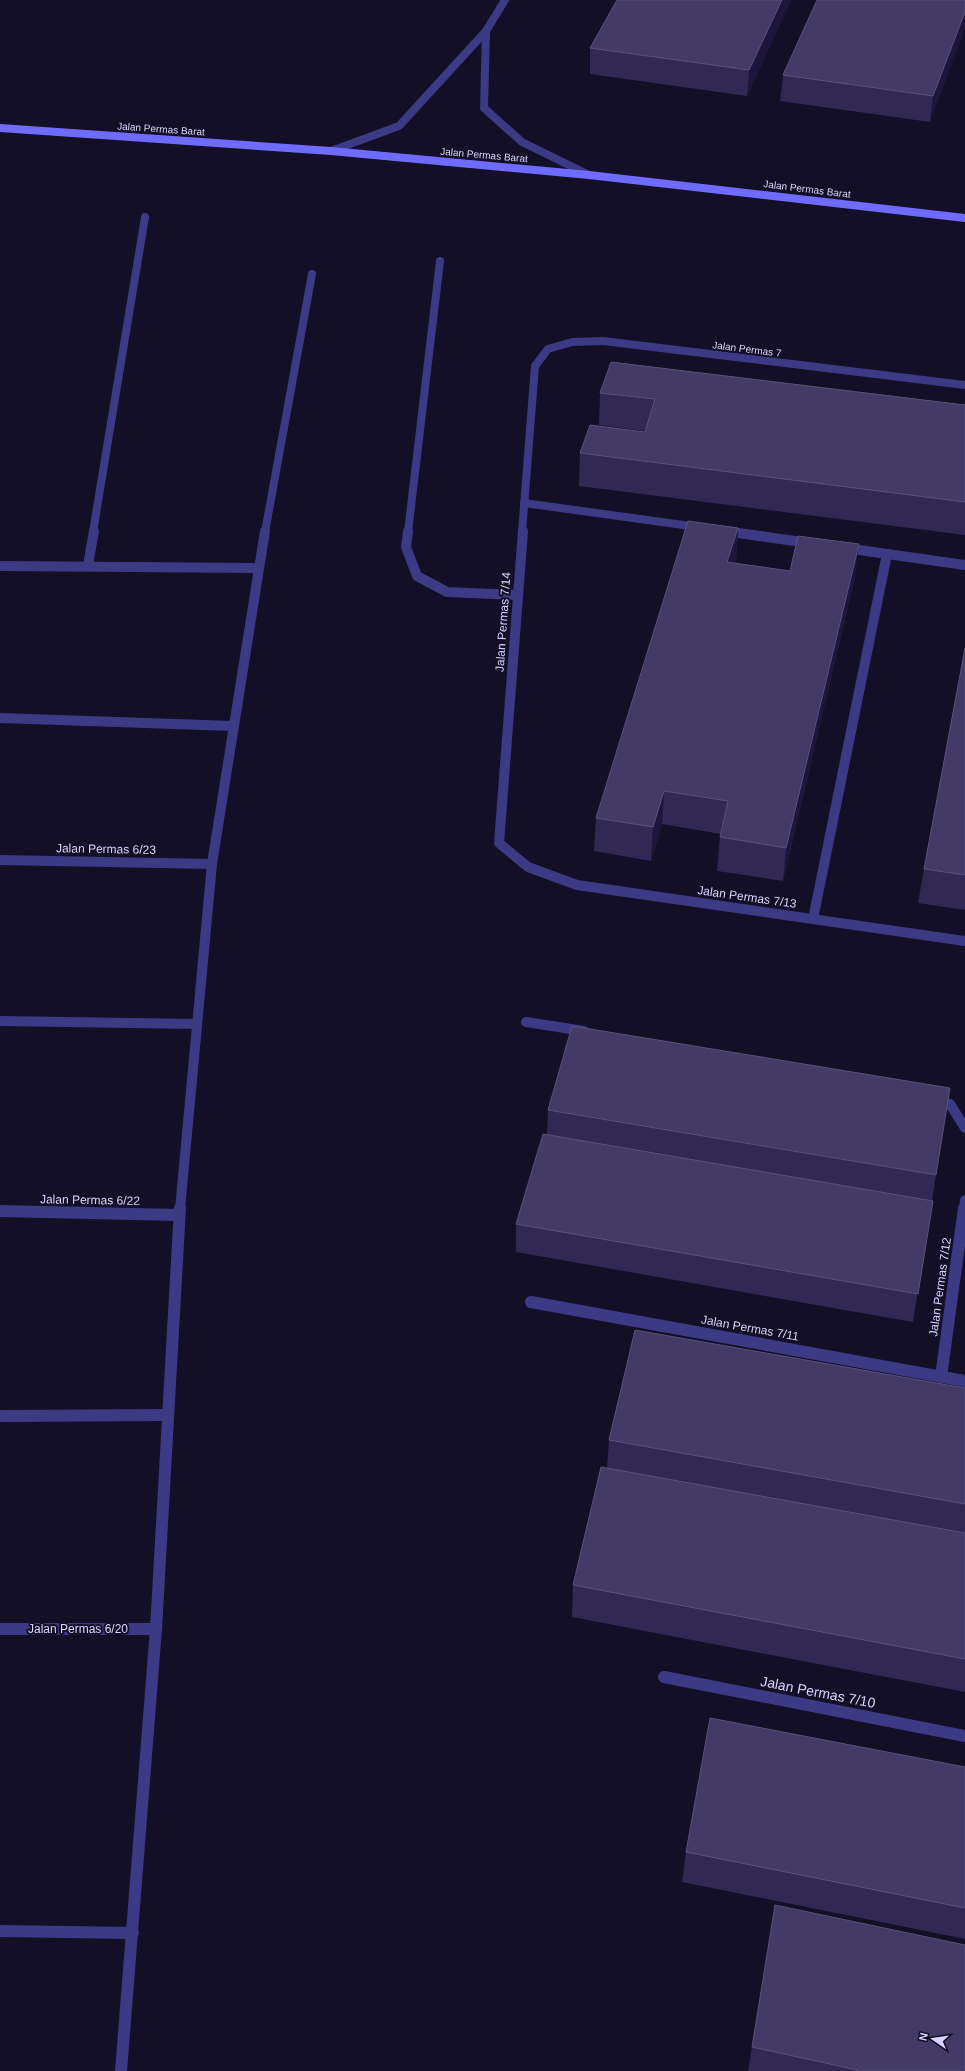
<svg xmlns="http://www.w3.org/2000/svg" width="965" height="2071" viewBox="0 0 965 2071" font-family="Helvetica,sans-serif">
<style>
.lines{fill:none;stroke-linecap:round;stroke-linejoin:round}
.lane-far2{stroke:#3d3a85;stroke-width:8}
.lane-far1{stroke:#3d3a85;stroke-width:10}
.lane{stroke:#3d3a85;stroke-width:12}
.street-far2{stroke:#3d3a85;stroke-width:8}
.street-far1{stroke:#3d3a85;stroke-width:10}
.street{stroke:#3d3a85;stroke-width:12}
.secondary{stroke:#6f6bff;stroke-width:8}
.wall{fill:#312854}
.shaded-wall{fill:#1d163a}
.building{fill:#433a66;stroke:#5a527e}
.labels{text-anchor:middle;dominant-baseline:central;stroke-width:4;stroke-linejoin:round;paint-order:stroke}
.far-street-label{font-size:10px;fill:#d9d4ff;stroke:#130f26}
.street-label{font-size:12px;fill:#d9d4ff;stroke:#130f26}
.near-street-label{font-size:14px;fill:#d9d4ff;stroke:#130f26}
</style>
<rect width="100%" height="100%" fill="#130f26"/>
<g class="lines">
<g class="lane-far2">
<path d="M93,532L145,217"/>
<path d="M408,532L440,261"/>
</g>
<g class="lane-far1">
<path d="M408,531L406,547L417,576L447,592L517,595"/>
<path d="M88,565L94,531"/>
<path d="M0,718L233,726"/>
<path d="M0,1021L197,1024"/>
</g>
<g class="lane">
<path d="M0,1416L168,1415"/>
<path d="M0,1931L133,1933"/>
</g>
<g class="street-far2">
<path d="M486,31L484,108L522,142L589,175"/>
<path d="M331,151L399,126L486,31L505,0"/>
<path d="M524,503L698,527"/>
<path d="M724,531L730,532"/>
<path d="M265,532L312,274"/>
<path d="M522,532L535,366L548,349L572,342L603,341L965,385"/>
</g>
<g class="street-far1">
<path d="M523,531L499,843L528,867L577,885L965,941"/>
<path d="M724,531L809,543"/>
<path d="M845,548L965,565"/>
<path d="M0,566L258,568"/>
<path d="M0,860L212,864"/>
<path d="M813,919L887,554"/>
<path d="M526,1022L584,1031"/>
<path d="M935,1099L950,1104L965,1128"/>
<path d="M180,1209L212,864L265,531"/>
<path d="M964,1209L965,1200"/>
</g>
<g class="street">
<path d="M0,1211L179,1215"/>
<path d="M531,1302L965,1381"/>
<path d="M941,1377L964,1208"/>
<path d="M0,1629H156"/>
<path d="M664,1677L965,1736"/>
<path d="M121,2071L156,1629L180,1208"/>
</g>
<path class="secondary" d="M0,128L331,151L589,175L965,218"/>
</g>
<g class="wall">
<path d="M617,0H791L747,96L590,74V48Z"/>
<path d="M965,0L930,122L780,101L783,75Z"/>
<path d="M600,393L965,405V535L579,486L580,453L645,432V431L599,425Z"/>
<path d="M738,528L736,561L735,563L790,571L855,577L783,881L717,871L720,837L721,834L662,824L651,861L594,851L596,818Z"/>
<path d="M965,648V910L918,903L924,869Z"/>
<path d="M548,1110L936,1175L913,1322L516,1252V1224L547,1135Z"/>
<path d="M965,1388V1692L572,1617L573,1585L607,1468L609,1440Z"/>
<path d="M965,1767V1939L682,1882L686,1852Z"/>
<path d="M752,2047L965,2071H748Z"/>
</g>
<g class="shaded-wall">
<path d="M782,0H791L747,96L749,70Z"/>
<path d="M965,12V29L930,122L933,96Z"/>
<path d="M738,528L736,561L724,595L727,562Z"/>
<path d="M859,544L855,577L783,881L786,848Z"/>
<path d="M664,791L662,824L651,861L653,827Z"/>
</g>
<g class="building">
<path d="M617,0H782L749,70L590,48Z"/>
<path d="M817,0H965V12L933,96L783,75Z"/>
<path d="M611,362L965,405V502L580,453L590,425L645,432L655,399L600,393Z"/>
<path d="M688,521L738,528L727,562L790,571L798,536L859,544L786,848L720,837L728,801L664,791L653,827L596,818Z"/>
<path d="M965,648V875L924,869Z"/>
<path d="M572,1026L950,1088L936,1175L548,1110Z"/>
<path d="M543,1134L933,1201L918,1294L516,1224Z"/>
<path d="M635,1330L965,1388V1504L609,1440Z"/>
<path d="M601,1467L965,1533V1659L573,1585Z"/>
<path d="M710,1718L965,1767V1908L686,1852Z"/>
<path d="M775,1905L965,1945V2071H862L752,2047Z"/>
</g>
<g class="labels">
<g class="far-street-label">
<text transform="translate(161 129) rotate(4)">Jalan Permas Barat</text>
<text transform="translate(484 155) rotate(5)">Jalan Permas Barat</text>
<text transform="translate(807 189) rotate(7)">Jalan Permas Barat</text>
<text transform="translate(747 349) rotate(7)">Jalan Permas 7</text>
</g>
<g class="street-label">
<text transform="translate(503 622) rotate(-86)">Jalan Permas 7/14</text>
<text transform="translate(106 849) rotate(1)">Jalan Permas 6/23</text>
<text transform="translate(747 897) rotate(8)">Jalan Permas 7/13</text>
<text transform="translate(90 1200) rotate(1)">Jalan Permas 6/22</text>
<text transform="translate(940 1287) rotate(-82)">Jalan Permas 7/12</text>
<text transform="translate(750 1328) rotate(10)">Jalan Permas 7/11</text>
<text x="78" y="1629">Jalan Permas 6/20</text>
</g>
<g class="near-street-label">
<text transform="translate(818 1692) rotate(11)">Jalan Permas 7/10</text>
</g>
</g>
<g transform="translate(933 2039) rotate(283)" stroke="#130f26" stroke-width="3" paint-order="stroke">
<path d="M0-3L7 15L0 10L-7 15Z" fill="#d9d4ff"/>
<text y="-6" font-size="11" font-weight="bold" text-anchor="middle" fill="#d9d4ff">N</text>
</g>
</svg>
